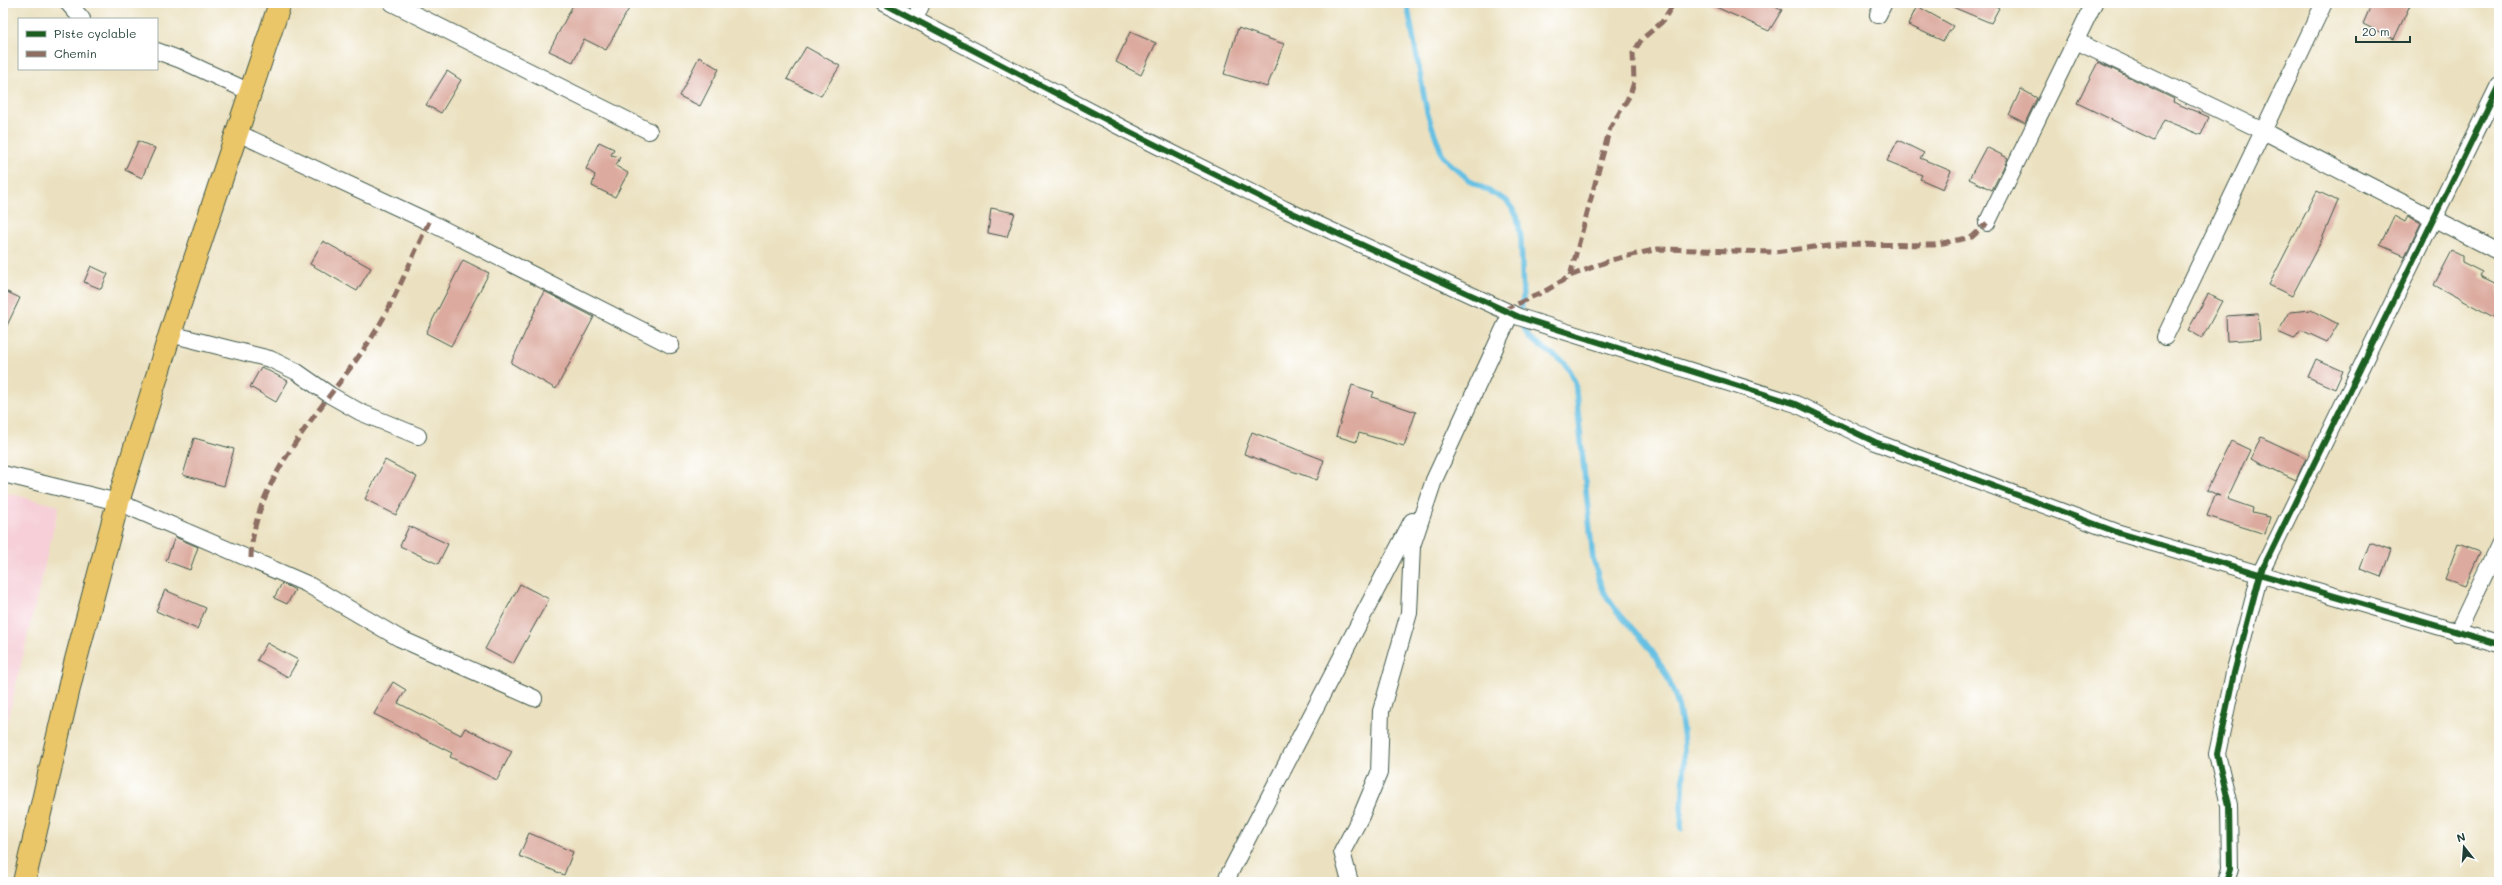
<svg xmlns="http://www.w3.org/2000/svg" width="2502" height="885" viewBox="0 0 2502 885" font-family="Mali,sans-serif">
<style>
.built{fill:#f6cfd8}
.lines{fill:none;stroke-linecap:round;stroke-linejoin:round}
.stream{stroke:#65c0e3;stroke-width:5.5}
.building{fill:#dcaa9f}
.street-casing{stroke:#3e5649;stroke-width:18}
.primary-casing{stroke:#3e5649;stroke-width:24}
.street{stroke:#fff;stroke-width:16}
.primary{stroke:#ebc669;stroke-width:22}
.quiet{stroke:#8d6e63;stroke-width:5;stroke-dasharray:10 5;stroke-linecap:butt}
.cycleway-casing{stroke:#fff;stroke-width:8}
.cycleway{stroke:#1b5e20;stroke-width:6}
</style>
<rect width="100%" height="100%" fill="#fff"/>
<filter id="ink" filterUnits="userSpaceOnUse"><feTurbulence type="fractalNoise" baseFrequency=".025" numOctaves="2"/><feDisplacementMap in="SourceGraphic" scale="8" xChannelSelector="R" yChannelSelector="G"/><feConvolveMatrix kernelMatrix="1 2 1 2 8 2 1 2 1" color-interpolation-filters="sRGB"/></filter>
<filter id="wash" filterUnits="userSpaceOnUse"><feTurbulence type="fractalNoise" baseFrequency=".012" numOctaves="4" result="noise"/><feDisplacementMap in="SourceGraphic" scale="16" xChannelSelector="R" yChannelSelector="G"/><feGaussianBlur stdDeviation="0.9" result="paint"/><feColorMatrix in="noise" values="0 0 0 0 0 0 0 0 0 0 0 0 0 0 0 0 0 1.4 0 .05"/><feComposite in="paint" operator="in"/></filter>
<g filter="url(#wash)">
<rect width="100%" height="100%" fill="#ebe1c0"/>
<path class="built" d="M3,492L59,506L3,739Z"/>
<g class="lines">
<path class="stream" d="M1407,3L1427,112L1443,157L1470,181L1507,201L1517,216L1521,238L1523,299L1519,317L1529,338L1565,363L1575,382L1593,559C1596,567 1598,577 1601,585C1611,610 1635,629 1651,650C1694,709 1684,762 1681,829"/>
</g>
<g id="blocks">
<g class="building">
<path d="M574,3H632L606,50L584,39L573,62L549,51Z"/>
<path d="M1707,3H1764L1782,10L1769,31Z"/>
<path d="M1943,3H1991L1999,8L1991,23Z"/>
<path d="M2372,3H2411L2394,39L2363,24Z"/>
<path d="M1917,6L1953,26L1943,41L1908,25Z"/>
<path d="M1238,28L1284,44L1267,87L1224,74Z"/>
<path d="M1130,32L1156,43L1141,75L1116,62Z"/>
<path d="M806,47L840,66L821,96L787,79Z"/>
<path d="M699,57L719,69L700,106L679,96Z"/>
<path d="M2098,62L2174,99L2173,102L2209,117L2201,135L2164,120L2154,140L2077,103Z"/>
<path d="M447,71L461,80L441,113L426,105Z"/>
<path d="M2021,89L2037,98L2025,123L2009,115Z"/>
<path d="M1898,140L1924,153L1920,158L1951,171L1943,189L1920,179L1922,175L1887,161Z"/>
<path d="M138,141L155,148L142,178L125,170Z"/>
<path d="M599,142L614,149L611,155L620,157L616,166L628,173L615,197L592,186L595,175L586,169Z"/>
<path d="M1986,147L2008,158L1992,190L1969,179Z"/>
<path d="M2317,191L2338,201L2322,239L2292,296L2269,285Z"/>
<path d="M991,208L1015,213L1007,237L988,233Z"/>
<path d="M2394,216L2405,222L2408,216L2421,223L2405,256L2380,245Z"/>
<path d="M323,241L371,268L357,291L310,264Z"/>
<path d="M2452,251L2462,256V262L2482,272L2480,276L2499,285V320L2434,285Z"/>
<path d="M463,260L489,273L451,346L426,333Z"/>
<path d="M91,266L108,274L101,289L84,282Z"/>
<path d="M3,290L20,298L3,334Z"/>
<path d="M544,291L594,317L556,389L511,363Z"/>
<path d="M2208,294L2222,301L2202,338L2188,330Z"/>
<path d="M2311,310L2338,324L2327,342L2301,330L2294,339L2278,332L2290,312Z"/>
<path d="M2258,314L2260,339L2227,341L2226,316Z"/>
<path d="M2316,359L2343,371L2335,389L2308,377Z"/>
<path d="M261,367L288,381L276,402L250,387Z"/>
<path d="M1352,385L1374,392L1372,397L1416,412L1404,446L1359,433L1356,442L1336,436Z"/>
<path d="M1252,432L1324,460L1317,480L1244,454Z"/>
<path d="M2261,437L2306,458L2296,480L2251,459Z"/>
<path d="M194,438L234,449L224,486L183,475Z"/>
<path d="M2231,441L2250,450L2227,499L2253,508L2252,513L2270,517L2265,534L2207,516L2215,495L2220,496L2207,490Z"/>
<path d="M385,460L417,477L396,515L365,499Z"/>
<path d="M409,526L448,544L438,564L400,546Z"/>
<path d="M175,537L198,547L190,570L166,561Z"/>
<path d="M2370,542L2391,550L2381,577L2360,569Z"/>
<path d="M2458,544L2480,552L2465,586L2445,579Z"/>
<path d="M282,583L295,590L287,604L274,598Z"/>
<path d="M520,584L549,599L513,664L485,649Z"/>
<path d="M165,590L206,608L197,629L156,611Z"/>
<path d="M267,643L298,660L288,677L257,660Z"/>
<path d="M393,682L406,690L398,703L461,735L465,728L512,751L497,780L450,757L452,753L374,714Z"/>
<path d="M529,833L573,852L564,875L519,856Z"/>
</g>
</g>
</g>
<g filter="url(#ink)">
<use href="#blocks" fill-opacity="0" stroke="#3e5649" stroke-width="1"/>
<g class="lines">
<g class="street-casing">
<g id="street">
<path d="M68,3L82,19"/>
<path d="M392,3L649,131"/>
<path d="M883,3L1130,132L1284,209L1519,317L1796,404L1875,442L2119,533L2499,644"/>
<path d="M1878,15L1884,3"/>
<path d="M915,19L922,3"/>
<path d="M2076,41L2263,131L2499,252"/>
<path d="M157,51L181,60L250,92"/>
<path d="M238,133L429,222L671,345"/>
<path d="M1987,223L2094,3"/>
<path d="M170,334L270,359L297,372L330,395L360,412L418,436"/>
<path d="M2165,337L2324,3"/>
<path d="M3,474L118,502L307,584L399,638L534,698"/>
<path d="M2457,633L2499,544"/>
<path d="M1225,882L1412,521"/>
<path d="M1350,882L1342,852L1361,816L1379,773L1381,711L1409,613L1412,546L1434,480L1511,313"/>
<path d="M2226,882L2230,869L2229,805L2217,754L2234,673L2260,574L2499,85"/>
</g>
</g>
<g class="primary-casing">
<path id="primary" d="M24,882L73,671L118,502L170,334L280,3"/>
</g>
<use href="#street" class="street"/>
<use href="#primary" class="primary"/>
<g class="quiet">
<path d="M1570,276L1610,128L1630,95L1634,82L1633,53L1642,39L1662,22L1674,3"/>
<path d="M1504,310L1547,290L1570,276L1611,260L1658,249L1775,252L1837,244L1934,245L1972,237L1987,223"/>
<path d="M251,558C252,480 324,408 366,346C392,309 409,263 429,222"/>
</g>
<g class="cycleway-casing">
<g id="cycleway">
<path d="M883,3L1130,132L1284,209L1519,317L1796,404L1875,442L2119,533L2499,644"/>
<path d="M2226,882L2230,869L2229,805L2217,754L2234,673L2260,574L2499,85"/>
</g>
</g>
<use href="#cycleway" class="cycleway"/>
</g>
</g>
<rect width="2502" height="885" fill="none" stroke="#fff" stroke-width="16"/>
<rect x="18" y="18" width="140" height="52" fill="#ffffff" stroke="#a5b1ae"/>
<rect x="26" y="31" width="20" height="6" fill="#1b5e20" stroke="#a5b1ae"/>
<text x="54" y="38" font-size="12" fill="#1f3d34">Piste cyclable</text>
<rect x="26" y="51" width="20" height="6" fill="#8d6e63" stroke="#a5b1ae"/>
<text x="54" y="58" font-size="12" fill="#1f3d34">Chemin</text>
<g transform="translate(2464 847) rotate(343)" stroke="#ffffff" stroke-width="3" paint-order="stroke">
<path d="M0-3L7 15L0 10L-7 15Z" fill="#1f3d34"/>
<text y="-6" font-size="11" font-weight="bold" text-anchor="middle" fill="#1f3d34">N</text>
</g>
<path d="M2356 36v6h54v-6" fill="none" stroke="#1f3d34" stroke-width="2"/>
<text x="2362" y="36" font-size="12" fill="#1f3d34" stroke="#ffffff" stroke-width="3" paint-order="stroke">20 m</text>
</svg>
